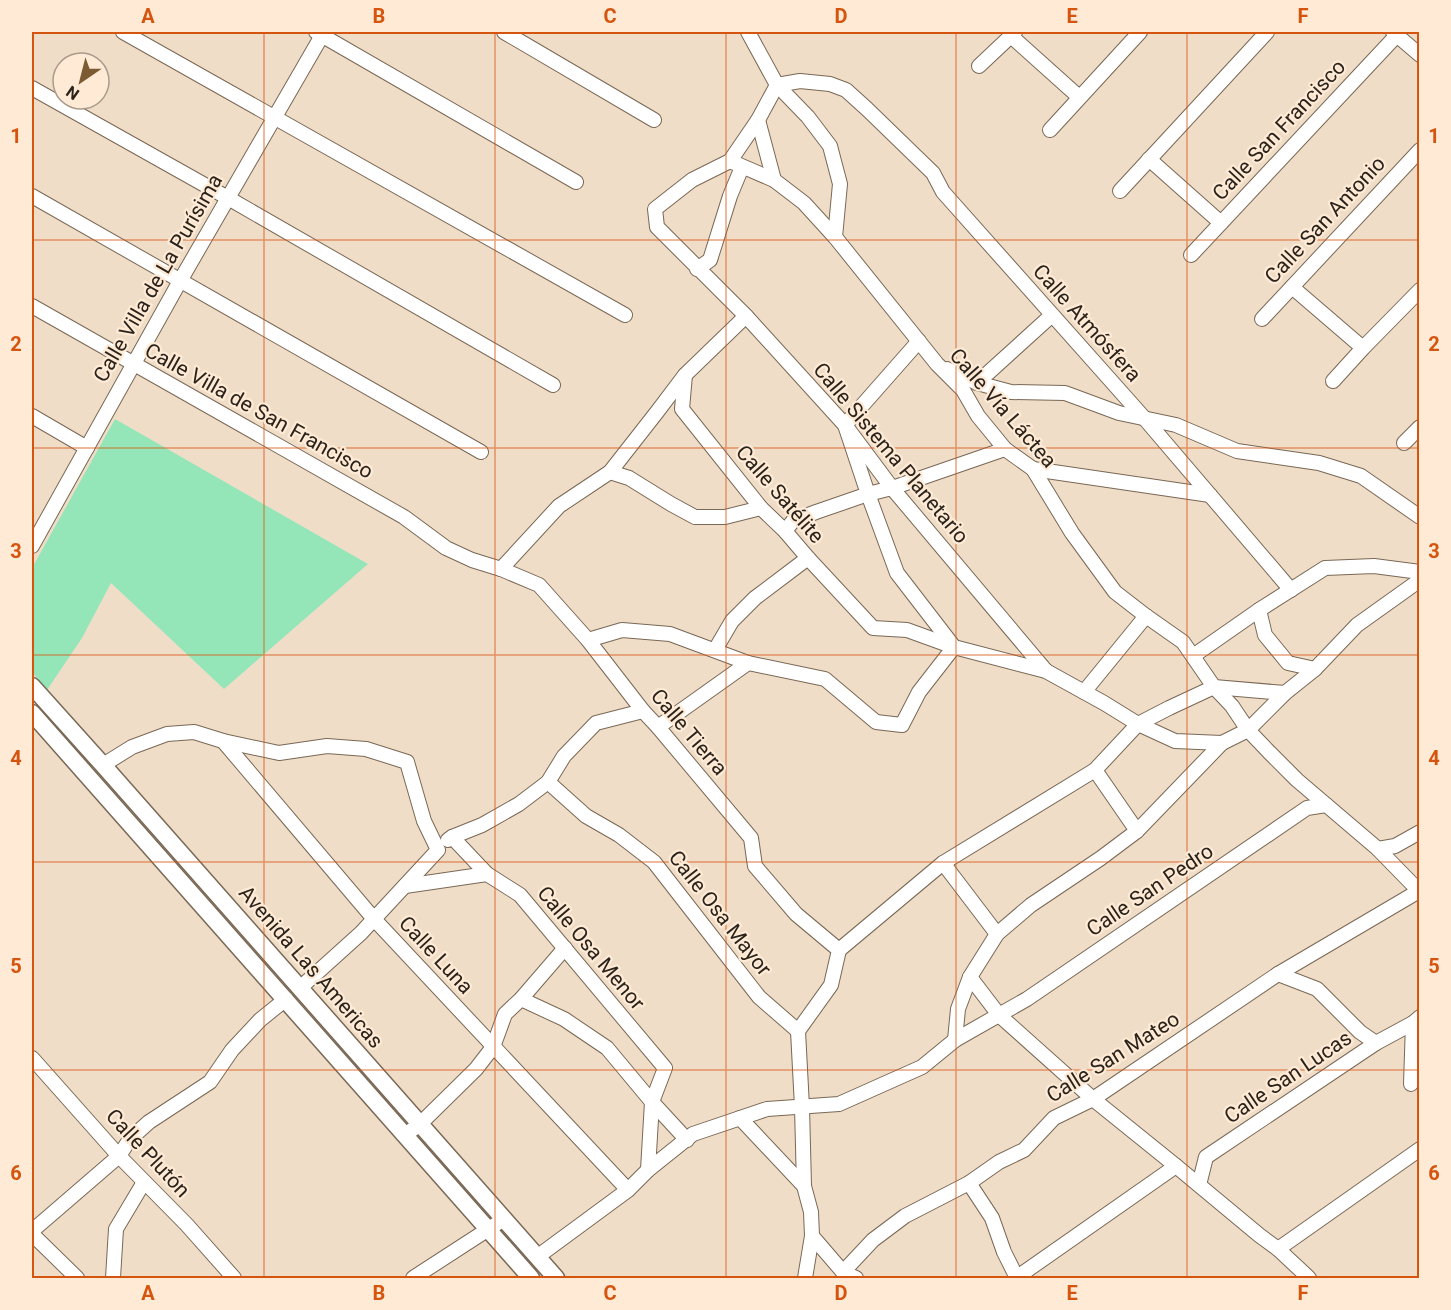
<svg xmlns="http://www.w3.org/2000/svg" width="1451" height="1310" viewBox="0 0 1451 1310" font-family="Roboto,sans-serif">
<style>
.green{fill:#94e6b8}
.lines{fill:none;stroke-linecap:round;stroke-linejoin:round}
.minor-casing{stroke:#796855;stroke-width:16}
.tertiary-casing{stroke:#796855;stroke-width:19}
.minor{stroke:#fff;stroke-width:14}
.tertiary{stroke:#fff;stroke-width:16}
.grid{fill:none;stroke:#d5540e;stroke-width:1.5;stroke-opacity:0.55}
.labels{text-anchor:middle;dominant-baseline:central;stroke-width:4.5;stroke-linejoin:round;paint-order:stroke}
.street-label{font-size:21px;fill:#2a231b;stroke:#feead5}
.neatline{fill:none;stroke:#d5540e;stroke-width:2}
.grid-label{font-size:20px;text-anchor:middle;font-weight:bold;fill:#d5540e}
</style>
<rect width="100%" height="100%" fill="#f0ddc8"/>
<path class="green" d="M115,419L368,564L224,689L111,583L82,638L47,690L32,672V568Z"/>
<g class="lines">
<g class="minor-casing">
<g id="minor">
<path d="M123,32L625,315"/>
<path d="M316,32L576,182"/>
<path d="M504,32L654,120"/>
<path d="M748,32L777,85L808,117L830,146L840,184L835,237"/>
<path d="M1393,32L1420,55"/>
<path d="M1011,36L1079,97"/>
<path d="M979,66L1015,32"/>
<path d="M32,88L228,198L553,385"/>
<path d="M758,120L774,180"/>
<path d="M1050,130L1140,32"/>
<path d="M1149,159L1221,223"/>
<path d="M730,161L774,180L804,203L835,237L937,364L963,390L978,416L1005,449L1033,469L1072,533L1115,592L1146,616L1183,642L1214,687L1232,706L1248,730L1269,752L1297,780L1378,849L1420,892"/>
<path d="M1120,191L1267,32"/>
<path d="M32,196L481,452"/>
<path d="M1191,255L1397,35"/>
<path d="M697,269L710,260L730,196L742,167"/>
<path d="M1292,287L1363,348"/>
<path d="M32,306L404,517L446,548L472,560L501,569L539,585L588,640L643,711L658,727L751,838L755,866L796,914L839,950L831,985L798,1031"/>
<path d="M1262,319L1420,150"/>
<path d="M919,341L845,425L868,494L897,573L954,647L1046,671L1104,703L1138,724L1175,741L1222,743"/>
<path d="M947,369L977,383L1011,392L1065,393L1119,413L1176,425L1237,451L1319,463L1361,476L1420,517"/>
<path d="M1333,381L1363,348L1420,290"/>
<path d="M977,383L1052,315"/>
<path d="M32,416L87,448"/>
<path d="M1404,443L1420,427"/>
<path d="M1033,469L1210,495"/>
<path d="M610,472L629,478L671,504L695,517H725L761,508"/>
<path d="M785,531L793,521L816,512L868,494L892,488L1005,449"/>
<path d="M32,546L180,281L324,32"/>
<path d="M501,569L559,506L610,472L657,412L685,375L746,316"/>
<path d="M1259,610L1265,635L1288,663L1315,669"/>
<path d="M588,640L622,630L670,634L748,663L825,679L876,722L902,725L919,692L954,647L907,630L873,628L808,558L785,531L761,508L682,409L685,375"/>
<path d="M715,650L732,621L755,598L808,558"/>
<path d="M1193,656L1259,610L1325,568L1374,566L1420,572"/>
<path d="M1046,671L892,488L845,425L746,316L657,227L655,209L692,180L730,161L758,120L777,85L800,81L830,84L846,90L867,109L933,173L943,192L1145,419L1291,590"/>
<path d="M1084,692L1146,616"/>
<path d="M658,727L748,663"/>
<path d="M223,741L374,919L628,1190"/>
<path d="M103,765L132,747L167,734L194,732L223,741L279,753L327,746L366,749L407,762L424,821L438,850L361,933L300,988"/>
<path d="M1095,770L1137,831"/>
<path d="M548,782L586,816L619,835L654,862L759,997L798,1031"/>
<path d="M452,837L487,874L520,895L665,1068L652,1102L648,1170"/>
<path d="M448,840L452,837L482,825L519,804L548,782L564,756L596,723L643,711"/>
<path d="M1378,849L1395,846L1420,832"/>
<path d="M943,863L997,934"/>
<path d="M405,886L487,874"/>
<path d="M839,950L943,863L1095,770L1138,724L1169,708L1214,687L1285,693"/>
<path d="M1278,974L1317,989L1360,1032L1376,1043"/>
<path d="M970,977L999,1015L1093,1099L1176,1166L1259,1235L1278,1249L1309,1278"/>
<path d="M521,999L564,1019L607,1048L652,1102L687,1140"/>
<path d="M798,1031L802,1107L804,1186"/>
<path d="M955,1040L958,1009L970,977L997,934L1031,905L1101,858L1137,831L1222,743L1248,730L1285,693L1315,669L1357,625L1420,580"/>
<path d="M32,1058L119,1156L187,1225L234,1278"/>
<path d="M1411,1084L1413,1023"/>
<path d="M740,1118L804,1186L811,1212L812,1236L843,1272L856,1278"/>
<path d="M405,1135L420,1124L476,1069L493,1047L505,1014L521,999L565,948"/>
<path d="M969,1183L992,1218L1004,1252L1017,1278"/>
<path d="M1199,1185L1206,1157L1376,1043L1413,1023L1420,1017"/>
<path d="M32,1231L119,1156L130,1139L149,1122L210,1082L232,1050L260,1020L286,999"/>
<path d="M32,1234L77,1278"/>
<path d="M1278,1249L1420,1149"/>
<path d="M537,1257L628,1190L648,1170L693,1134L767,1109L839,1104L922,1067L955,1040L1027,999L1307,808L1326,805"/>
<path d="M843,1272L873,1240L905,1216L969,1183L999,1162L1024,1150L1054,1118L1093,1099L1278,974L1419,891"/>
<path d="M113,1278L116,1229L144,1182"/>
<path d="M413,1278L504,1219"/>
<path d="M805,1278L812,1236"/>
<path d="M1016,1278L1176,1166"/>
</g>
</g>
<g class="tertiary-casing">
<g id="tertiary">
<path d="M32,686L103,765L556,1278"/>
<path d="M32,713L531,1278"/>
</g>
</g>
<use href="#minor" class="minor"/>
<use href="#tertiary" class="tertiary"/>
</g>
<path class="grid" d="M264,32V1278M495,32V1278M726,32V1278M956,32V1278M1187,32V1278M32,240H1420M32,448H1420M32,655H1420M32,862H1420M32,1070H1420"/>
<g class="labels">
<g class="street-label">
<text transform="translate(1279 130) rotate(-47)">Calle San Francisco</text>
<text transform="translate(1325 220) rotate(-47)">Calle San Antonio</text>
<text transform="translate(158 278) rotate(-60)">Calle Villa de La Purísima</text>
<text transform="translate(1087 323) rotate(48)">Calle Atmósfera</text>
<text transform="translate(1003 408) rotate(49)">Calle Vía Láctea</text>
<text transform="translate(259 411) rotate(29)">Calle Villa de San Francisco</text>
<text transform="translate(891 453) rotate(50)">Calle Sistema Planetario</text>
<text transform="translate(780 494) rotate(49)">Calle Satélite</text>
<text transform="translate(689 732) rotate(50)">Calle Tierra</text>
<text transform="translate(1150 890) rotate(-34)">Calle San Pedro</text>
<text transform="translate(720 913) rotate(52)">Calle Osa Mayor</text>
<text transform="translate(591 948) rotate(50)">Calle Osa Menor</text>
<text transform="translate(436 955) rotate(47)">Calle Luna</text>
<text transform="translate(311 967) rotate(49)">Avenida Las Americas</text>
<text transform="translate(1113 1057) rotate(-32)">Calle San Mateo</text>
<text transform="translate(1288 1077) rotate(-34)">Calle San Lucas</text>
<text transform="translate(148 1153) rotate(47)">Calle Plutón</text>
</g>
</g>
<rect width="1451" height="1310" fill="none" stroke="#feead5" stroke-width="66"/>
<g transform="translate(81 81) rotate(215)"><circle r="28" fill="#feead5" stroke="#a99a8b" stroke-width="1.5"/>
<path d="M0-4.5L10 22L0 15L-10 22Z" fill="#7b5b31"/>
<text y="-9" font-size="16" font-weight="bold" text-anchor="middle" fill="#2a231b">N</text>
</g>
<rect x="33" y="33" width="1385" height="1244" class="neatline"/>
<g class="grid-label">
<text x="148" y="23">A</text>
<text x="379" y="23">B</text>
<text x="610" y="23">C</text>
<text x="841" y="23">D</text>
<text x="1072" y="23">E</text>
<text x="1303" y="23">F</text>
<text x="16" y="143">1</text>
<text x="1434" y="143">1</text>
<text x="16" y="351">2</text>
<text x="1434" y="351">2</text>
<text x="16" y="558">3</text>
<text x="1434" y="558">3</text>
<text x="16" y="765">4</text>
<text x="1434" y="765">4</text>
<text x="16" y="973">5</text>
<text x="1434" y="973">5</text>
<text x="16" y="1180">6</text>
<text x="1434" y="1180">6</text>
<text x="148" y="1300">A</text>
<text x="379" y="1300">B</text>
<text x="610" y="1300">C</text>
<text x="841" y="1300">D</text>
<text x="1072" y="1300">E</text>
<text x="1303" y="1300">F</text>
</g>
</svg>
